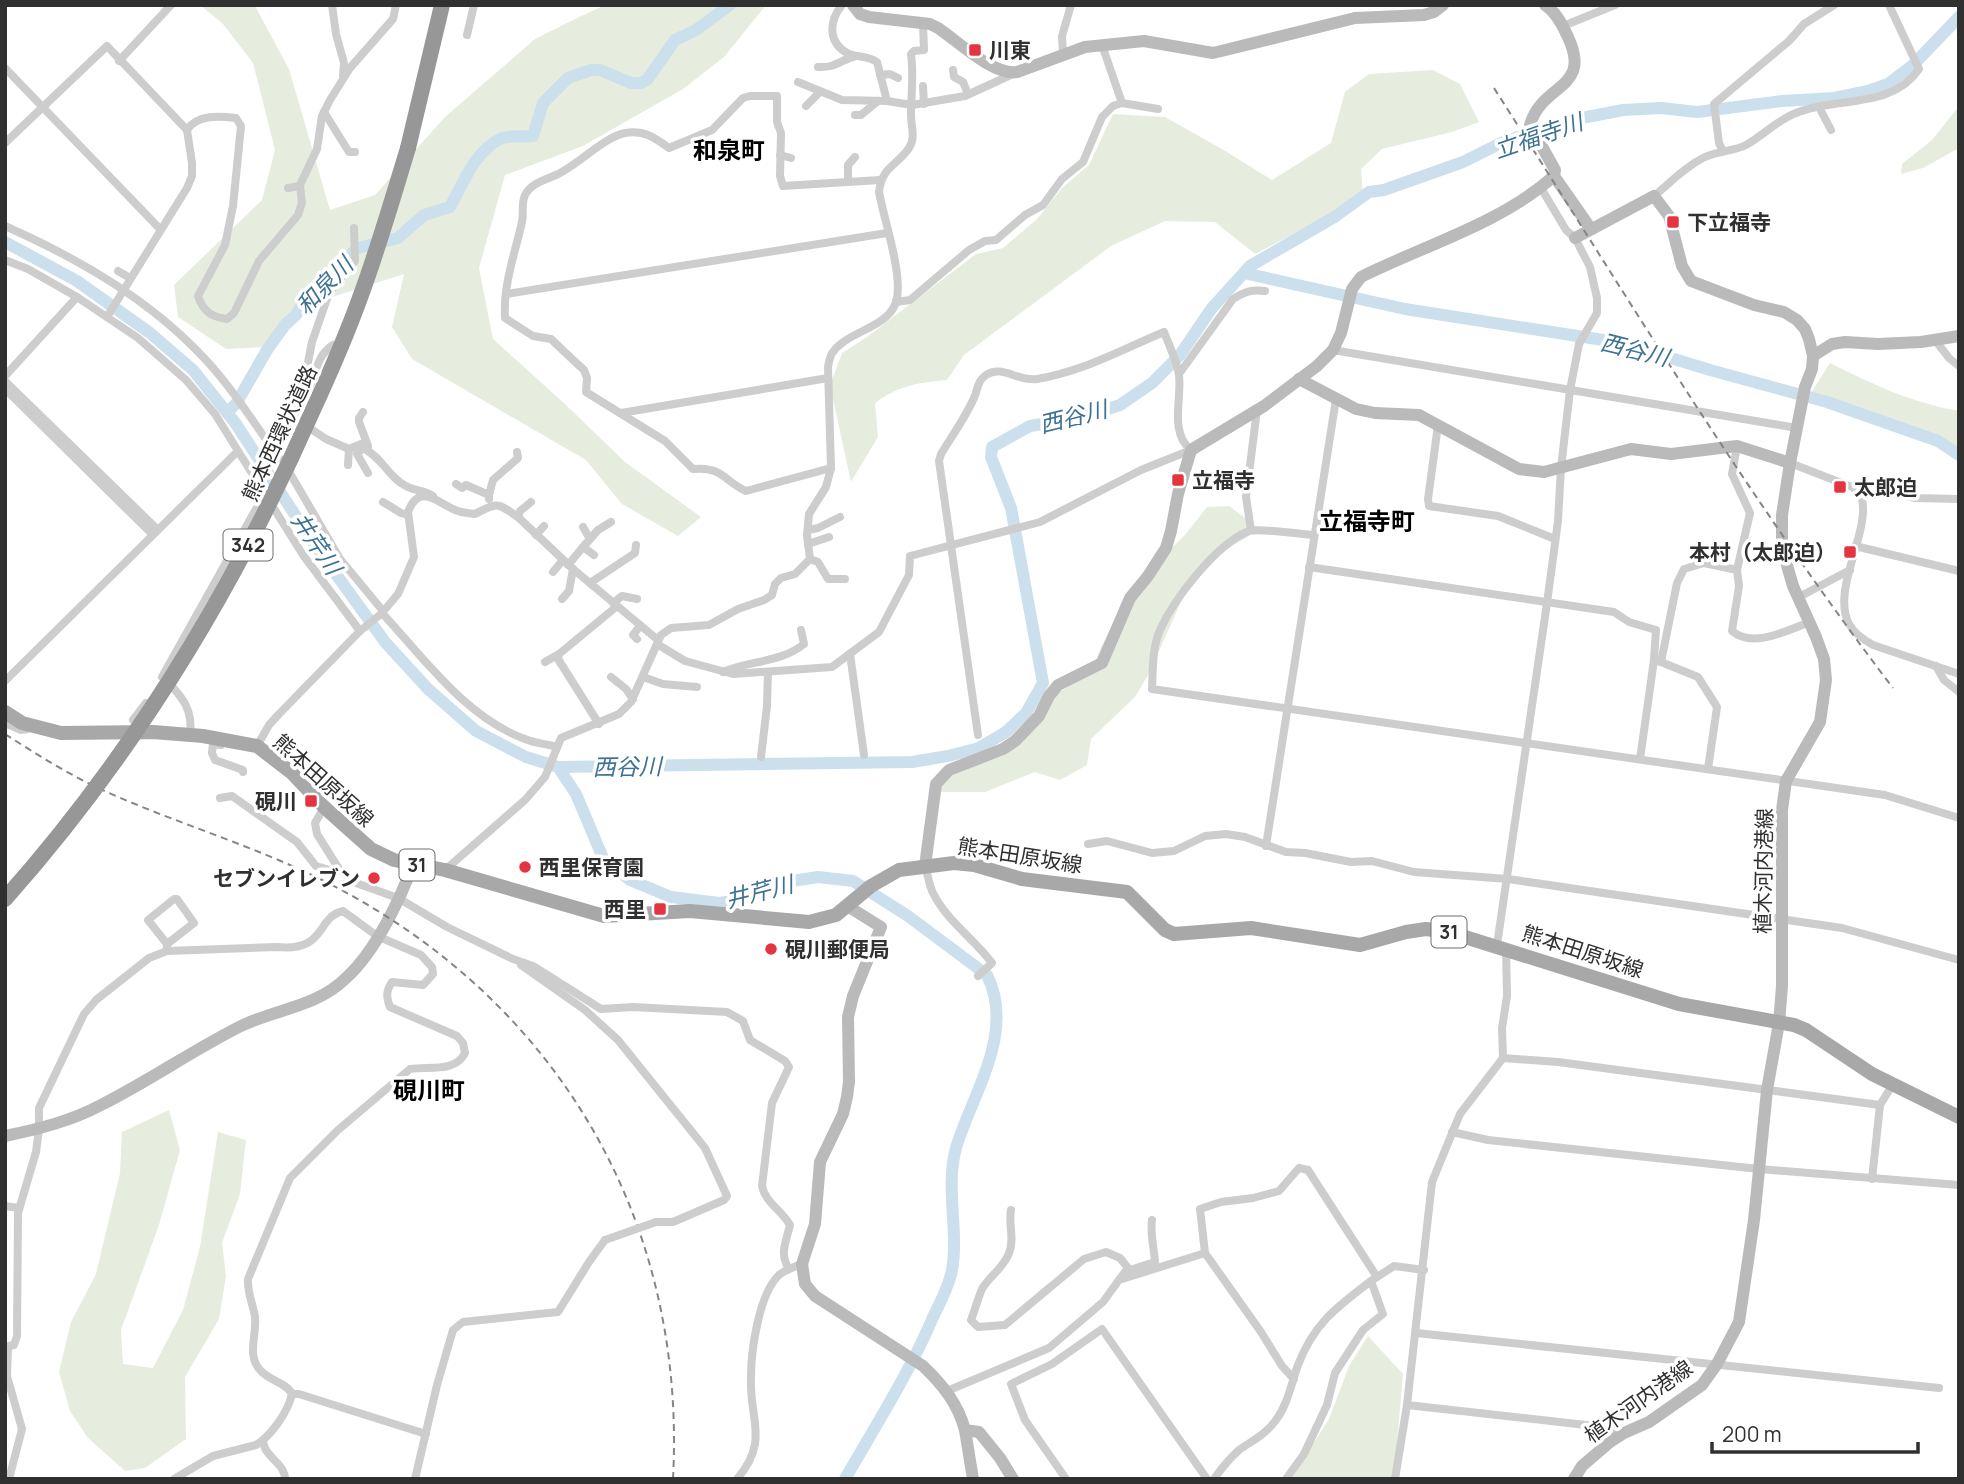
<svg xmlns="http://www.w3.org/2000/svg" width="1964" height="1484" viewBox="0 0 1964 1484" font-family="Manrope,'Noto Sans JP',sans-serif">
<style>
.green{fill:#e6edde}
.lines{fill:none;stroke-linecap:round;stroke-linejoin:round}
.river{stroke:#cbdfec;stroke-width:12}
.street{stroke:#cdcdcd;stroke-width:8}
.secondary{stroke:#bababa;stroke-width:12}
.primary{stroke:#a8a8a8;stroke-width:14}
.highway{stroke:#979797;stroke-width:16}
.rail{stroke:#858585;stroke-width:2;stroke-dasharray:7 5;stroke-linecap:butt}
.street-bridge{stroke:#cdcdcd;stroke-width:8}
.highway-bridge{stroke:#979797;stroke-width:16}
.poi-dot{fill:#e53441;stroke:#fff;stroke-width:2.5}
.labels{text-anchor:middle;dominant-baseline:central;stroke-width:7;stroke-linejoin:round;paint-order:stroke}
.shield{fill:#fff;stroke:#6e6e6e;stroke-width:2}
.shield-label{font-size:19px;font-weight:bold;fill:#303030}
.poi-label{font-size:21px;font-weight:bold;fill:#303030;stroke:#fff;text-anchor:start}
.street-label{font-size:21px;fill:#303030;stroke:#fff}
.water-label{font-size:23px;font-style:italic;fill:#3d7293;stroke:#fff}
.quarter-label{font-size:24px;font-weight:bold;fill:#000;stroke:#fff}
</style>
<rect width="100%" height="100%" fill="#fff"/>
<g class="green">
<path d="M200,5L255,6L289,69L330,210L375,195L445,117L535,39L575,19L605,5H766L724,57L683,89L583,146L505,175L479,268L493,339L565,404L625,462L701,517L678,536L622,504L586,460L412,359L392,327L404,274L295,309L265,347L226,349L178,317L174,285L262,200L275,150L253,63L223,24Z"/>
<path d="M1433,70L1460,84L1479,122L1452,132L1382,149L1361,169L1363,195L1332,214L1255,254L1215,222L1165,221L1111,246L964,355L947,380C917,383 900,385 875,403L878,437L851,482L830,385L842,353L867,337L976,254L1003,248L1037,219L1062,188L1089,165L1113,114L1165,117L1222,149L1272,180L1331,143L1345,92L1369,74Z"/>
<path d="M1959,106V148L1923,168L1901,174L1902,164L1932,140Z"/>
<path d="M1830,363C1872,384 1912,403 1959,411V454L1933,436L1888,422L1811,393Z"/>
<path d="M1229,506L1248,520L1249,536L1224,551L1201,573L1185,593L1148,675L1135,697L1091,739L1087,765L1060,780L1035,772L985,792H935L938,780L996,758L1050,699L1092,669L1102,645L1124,603L1152,567L1185,535L1207,507Z"/>
<path d="M169,1110L180,1150L159,1225L121,1330L123,1364L153,1368L183,1310L200,1247L218,1132L246,1140L240,1194L222,1243L226,1276L219,1319L185,1377L186,1439L145,1468L125,1471L88,1438L70,1411L59,1372L71,1322L96,1274L120,1173L122,1132Z"/>
<path d="M1368,1336L1403,1374L1394,1479H1291L1329,1419L1349,1366Z"/>
</g>
<g class="lines">
<g class="river">
<path d="M5,242L77,281L150,333L193,370L236,424L312,541L385,642L428,689L476,731L526,757L558,767L576,794L603,858L630,880L671,897L719,903L740,900L779,883L818,877L853,881L908,916L987,975C1016,1033 972,1094 956,1148C945,1188 959,1230 952,1270C949,1286 941,1301 934,1315C910,1372 876,1425 845,1479"/>
<path d="M1244,273L1405,309L1622,343L1710,370L1827,402L1938,441L1959,455"/>
<path d="M227,412L236,404L267,350L285,325L296,315L308,294L326,279L346,266L352,253L358,248L398,238L424,215L450,207C463,184 474,152 500,139C509,135 523,137 533,136L543,103L568,78L591,70H600L631,83H641L647,80L675,40L696,30L730,5"/>
<path d="M558,767L912,762L948,756L979,748L1006,732L1026,713L1043,683L1011,508L991,457L992,447L1030,426L1083,417L1120,405L1152,383L1180,355L1212,308L1250,266L1336,216L1369,192L1384,190L1463,162L1501,143L1556,124L1587,117L1623,110L1661,108L1697,112L1782,101L1834,98L1868,91L1888,84L1913,65L1959,17"/>
</g>
<g class="street">
<path d="M332,5L336,34L344,63L343,76"/>
<path d="M842,5C829,21 827,43 849,54C859,58 866,55 877,62L887,101L912,105L965,96L1015,73"/>
<path d="M1563,26L1615,5"/>
<path d="M467,35L474,5"/>
<path d="M1063,53L1062,36L1071,5"/>
<path d="M119,61L171,5"/>
<path d="M818,67C836,68 840,60 856,56"/>
<path d="M5,68L160,229"/>
<path d="M953,70L954,77L963,82L968,94"/>
<path d="M880,75L890,74L898,78"/>
<path d="M798,82L842,100L887,101"/>
<path d="M923,86L924,104"/>
<path d="M1122,103L1158,109"/>
<path d="M806,106L820,92"/>
<path d="M1819,107L1831,130"/>
<path d="M324,112L349,152H355"/>
<path d="M855,115H861L878,101"/>
<path d="M187,130C197,114 220,116 236,118L241,126L233,206L225,245L198,296C203,311 211,317 227,319L234,313L259,261L298,215L302,203L300,185L317,149L322,116L330,100L350,68L393,19L396,5"/>
<path d="M5,143L107,46L187,130L192,163V176L187,188L107,317"/>
<path d="M1723,151L1719,143L1714,104L1789,41L1804,24L1834,5"/>
<path d="M780,155L791,158"/>
<path d="M848,181V165L855,157"/>
<path d="M288,188L300,186"/>
<path d="M1654,196C1670,183 1686,166 1705,157C1719,151 1734,151 1746,145C1764,135 1777,120 1796,113C1837,96 1891,110 1919,69L1889,5"/>
<path d="M5,226C79,259 149,299 205,359C234,390 257,428 282,462"/>
<path d="M5,260L28,269L77,297"/>
<path d="M118,271L130,278"/>
<path d="M506,294L887,233"/>
<path d="M896,302L910,300L969,250L985,241L996,240L1025,215L1043,205L1062,179L1083,162L1102,117L1113,106L1122,103L1102,45"/>
<path d="M1935,340L1949,358L1959,366"/>
<path d="M1333,350L1797,428"/>
<path d="M1179,374L1233,299C1244,292 1252,289 1265,291"/>
<path d="M5,376L77,297L138,338L186,380L215,414L303,555L360,631"/>
<path d="M5,381L157,529"/>
<path d="M5,389L152,534"/>
<path d="M304,398C316,380 314,357 333,345"/>
<path d="M363,412L359,418V422L368,446"/>
<path d="M621,413L828,378"/>
<path d="M1438,425L1428,499L1429,506L1498,516L1555,539"/>
<path d="M311,429L326,439L349,449L361,444"/>
<path d="M270,445L284,435L300,403L312,342L329,293L355,261L354,228"/>
<path d="M1790,463L1852,487C1857,490 1861,493 1862,499C1870,533 1831,590 1849,624C1854,633 1864,640 1873,645L1959,674"/>
<path d="M348,465L349,449"/>
<path d="M831,468L746,491C724,481 722,466 693,469L665,441L586,392L587,378L584,370L571,358L551,339L533,336L505,318C503,285 515,253 522,222C524,213 521,204 525,195C531,183 545,180 556,175C578,165 604,137 625,133C644,130 654,137 669,148L712,130L743,98L750,96H777V122L781,133L780,176L783,186L880,180"/>
<path d="M368,473L357,454L363,448C381,456 389,478 406,486C415,491 424,490 433,496"/>
<path d="M291,475L340,559L383,611"/>
<path d="M456,484L462,488L466,485L489,495V499"/>
<path d="M1859,492L1867,488L1915,498L1959,499"/>
<path d="M489,495L493,480L518,458L517,452"/>
<path d="M383,502L401,513L408,515"/>
<path d="M518,517L520,511L531,502"/>
<path d="M583,527L590,539"/>
<path d="M808,530L818,528L840,517"/>
<path d="M1251,530L1246,497L1257,410"/>
<path d="M536,535L544,526"/>
<path d="M1313,535C1301,534 1259,528 1249,531C1216,544 1174,599 1160,630C1152,648 1153,670 1152,689L1885,795L1959,818"/>
<path d="M808,544L829,537"/>
<path d="M1855,546L1959,571"/>
<path d="M583,547L598,530L611,522"/>
<path d="M810,559L818,562L828,579H845"/>
<path d="M568,565L583,547L594,555"/>
<path d="M1309,567L1614,612L1629,622L1656,630L1654,660"/>
<path d="M1737,570L1750,513L1732,474L1737,446"/>
<path d="M553,572L563,560"/>
<path d="M590,583L635,553L636,545"/>
<path d="M1799,597L1850,570"/>
<path d="M562,599L569,591L573,569"/>
<path d="M613,603L622,596L637,599"/>
<path d="M382,613C423,657 466,718 525,739C535,743 546,744 557,747"/>
<path d="M637,639L633,635L640,626"/>
<path d="M657,644L685,661L733,674L832,667L879,632L909,575L910,556L1040,522L1141,470L1191,450"/>
<path d="M850,654L864,755"/>
<path d="M545,662L559,654"/>
<path d="M1661,662L1698,677L1717,707L1708,769"/>
<path d="M1936,666L1944,680L1959,692"/>
<path d="M723,672C750,660 781,663 804,644L801,630"/>
<path d="M611,677L626,689L633,699"/>
<path d="M643,677L663,684L697,687"/>
<path d="M164,678L162,677L256,509"/>
<path d="M5,681L238,451"/>
<path d="M168,682C184,699 193,711 190,735"/>
<path d="M133,720L146,703"/>
<path d="M5,723L21,730L27,729"/>
<path d="M599,724L558,659L559,654L616,607"/>
<path d="M978,735L939,461L941,454C952,436 965,418 974,398C978,390 977,381 986,375C1002,364 1018,382 1037,379C1082,372 1123,349 1164,332C1169,345 1177,361 1179,375C1182,398 1169,433 1191,450"/>
<path d="M221,745L213,744L212,753L215,760L243,770V772"/>
<path d="M257,746L269,725L279,714L360,631L381,614L398,594L414,557L408,512C420,480 441,506 458,511C463,513 469,513 475,514C498,502 497,502 519,518L573,569L658,640"/>
<path d="M761,757L767,706L768,672"/>
<path d="M1640,759L1654,660L1661,662L1677,583L1684,569L1704,563L1737,570L1739,586L1732,631C1753,649 1788,630 1810,622"/>
<path d="M220,798L232,796L297,842L316,866L330,870L339,869"/>
<path d="M324,807L315,823L317,834L339,869L356,883L398,898L447,927L513,959L533,966L601,1009L633,1007L727,1012L743,1021L750,1040L785,1061L789,1067L772,1103L762,1186C765,1202 782,1211 790,1225C786,1242 779,1254 789,1269"/>
<path d="M1088,844L1107,841L1152,853L1174,851L1205,836L1226,834L1245,837L1286,852L1305,853L1351,862L1372,861L1414,872L1508,879L1842,928L1959,960"/>
<path d="M1266,846L1336,399"/>
<path d="M925,866C928,875 929,885 933,893C947,921 974,939 992,963L978,976"/>
<path d="M445,870L525,800L545,777L561,738L619,714L631,702L661,635L671,628L709,625L738,609L764,600L772,595L775,584L781,578L795,574L810,559L807,535L809,514L826,487L831,468L828,367C829,362 830,355 833,352C848,330 892,328 897,298C902,271 884,220 879,192C882,166 897,166 909,148C916,137 911,127 911,115C911,95 914,75 911,54L914,51L924,50L923,23"/>
<path d="M1497,945L1547,603L1558,521L1561,468L1570,390L1579,344L1597,313V298L1590,267L1575,238L1566,230L1541,188"/>
<path d="M1506,948L1507,996L1502,1028L1503,1058L1460,1114L1432,1182L1407,1405L1595,1426L1624,1433"/>
<path d="M167,951V944L194,923L177,899H174L148,920L167,944"/>
<path d="M521,965L585,1010L618,1040L705,1148L727,1196L724,1200L673,1222H656"/>
<path d="M1503,1058L1558,1062L1880,1105"/>
<path d="M1452,1132L1488,1140L1759,1169L1959,1185"/>
<path d="M1872,1179L1880,1105L1893,1084"/>
<path d="M5,1206L19,1208"/>
<path d="M1011,1210C1008,1225 1015,1238 1009,1253C1004,1268 989,1276 982,1289C978,1298 975,1310 971,1320L978,1327L1005,1325L1084,1259L1106,1252L1120,1258L1128,1268L1119,1280"/>
<path d="M1127,1274L1133,1269L1155,1262C1154,1247 1150,1234 1152,1220"/>
<path d="M1416,1333L1939,1388"/>
<path d="M5,1347L14,1345L17,1336L18,1213L36,1152L39,1129V1108L84,1014L96,1000L149,958L167,951L277,947C327,952 316,917 343,911L377,936L421,955L432,967L433,974L423,985L392,982C386,991 386,997 390,1007L457,1036L463,1043L465,1053C455,1073 429,1066 410,1069L338,1130L290,1178L248,1279C247,1292 253,1304 255,1317C257,1336 246,1356 261,1371C270,1381 287,1383 292,1394H299L426,1434"/>
<path d="M8,1347L7,1376L22,1429L9,1479"/>
<path d="M1294,1379L1282,1366L1261,1332L1205,1253L1200,1209L1221,1202L1253,1198L1279,1191L1299,1168L1308,1170L1377,1277"/>
<path d="M947,1391L1049,1348L1103,1302L1119,1280L1205,1253"/>
<path d="M263,1441C264,1457 285,1463 285,1479"/>
<path d="M174,1479L213,1456L256,1445C271,1436 288,1412 292,1394"/>
<path d="M415,1479L437,1385L453,1330L463,1322L558,1312L589,1262L605,1240"/>
<path d="M737,1479C770,1440 749,1420 751,1377C751,1350 759,1295 778,1276C784,1270 794,1267 802,1264"/>
<path d="M1066,1479L1025,1420L1011,1384L1052,1364L1102,1329L1207,1479"/>
<path d="M1214,1479C1221,1469 1230,1458 1239,1450C1253,1440 1265,1435 1276,1420C1288,1404 1291,1384 1298,1365C1314,1323 1337,1307 1371,1281"/>
<path d="M1286,1479L1304,1454L1327,1405L1335,1373L1363,1330L1383,1314L1371,1281L1394,1266L1424,1270"/>
<path d="M1395,1479L1407,1405"/>
</g>
<g class="secondary">
<path d="M853,5L860,14L869,17L930,24L938,28C959,42 992,75 1017,72L1085,47L1144,41L1213,53L1355,18L1424,15L1434,12L1443,5"/>
<path d="M1545,5C1556,12 1562,24 1567,35C1594,90 1542,82 1530,125L1555,170L1554,176L1591,229"/>
<path d="M1813,356L1832,344L1845,342L1878,344L1921,342L1959,336"/>
<path d="M1299,379L1356,409L1375,413L1419,415L1519,469L1544,472L1631,449L1671,454L1737,446L1790,463"/>
<path d="M925,866L936,784L949,770L1003,749L1015,741L1039,716L1049,696L1058,685L1102,663L1130,598L1148,576L1166,548L1171,531L1178,494L1191,450L1264,406L1317,366L1333,350L1341,333L1352,289L1361,277C1425,245 1500,224 1554,176"/>
<path d="M849,907L881,927L853,996L848,1017L849,1082L847,1097L843,1114L820,1162L815,1224L802,1264L805,1284L815,1296L923,1366C943,1385 958,1404 965,1430L979,1432L1000,1458L1013,1479"/>
<path d="M5,1136C39,1129 71,1121 101,1105C149,1081 193,1050 241,1026C276,1009 317,1007 346,978C375,952 400,900 413,864"/>
<path d="M965,1430L973,1479"/>
<path d="M1574,1479L1582,1466L1610,1442L1624,1433L1649,1422L1702,1385L1717,1364L1739,1322L1754,1220L1767,1090L1779,1023L1782,986V810L1786,781L1820,722L1826,680L1824,659L1816,637L1793,586L1782,548V515L1790,463L1805,387L1812,369L1813,356L1809,339L1805,329L1797,320L1784,312L1754,305L1691,281L1682,266L1669,216L1654,196L1575,238"/>
</g>
<path class="primary" d="M5,712L22,723L61,733L153,732L203,736L257,746L292,773L324,807L371,849L394,860L445,870L604,916L690,911L809,922L836,915L871,886L899,870L954,863L974,865L1022,879L1127,892L1165,930L1174,934L1251,928L1360,945L1406,932L1426,929L1452,933L1679,1004L1794,1025L1806,1030L1872,1074L1959,1117"/>
<path class="highway" d="M408,148L442,5"/>
<g class="rail">
<path d="M1494,88C1623,290 1747,497 1893,688"/>
<path d="M5,734C39,756 73,777 109,793C179,824 254,846 322,880C555,996 687,1218 673,1479"/>
</g>
<path class="street-bridge" d="M605,1240L656,1222"/>
<path class="highway-bridge" d="M5,899C133,755 235,587 312,412C330,373 347,334 361,295C379,246 393,197 408,148"/>
</g>
<g class="poi-dot">
<rect x="968" y="43" width="14" height="14" rx="3.5"/>
<rect x="1666" y="215" width="14" height="14" rx="3.5"/>
<rect x="1171" y="473" width="14" height="14" rx="3.5"/>
<rect x="1833" y="480" width="14" height="14" rx="3.5"/>
<rect x="1843" y="545" width="14" height="14" rx="3.5"/>
<rect x="304" y="794" width="14" height="14" rx="3.5"/>
<circle cx="525" cy="867" r="7"/>
<circle cx="374" cy="878" r="7"/>
<rect x="653" y="902" width="14" height="14" rx="3.5"/>
<circle cx="771" cy="949" r="7"/>
</g>
<g class="labels">
<g class="shield">
<rect x="223.5" y="529.5" width="49" height="31" rx="5"/>
<rect x="399.5" y="849.5" width="35" height="31" rx="5"/>
<rect x="1431.5" y="916.5" width="35" height="31" rx="5"/>
</g>
<g class="shield-label">
<text x="248" y="545">342</text>
<text x="417" y="865">31</text>
<text x="1449" y="932">31</text>
</g>
<g class="poi-label">
<text x="989" y="50">川東</text>
<text x="1687" y="222">下立福寺</text>
<text x="1192" y="480">立福寺</text>
<text x="1854" y="487">太郎迫</text>
<text x="1836" y="552" text-anchor="end">本村（太郎迫）</text>
<text x="297" y="801" text-anchor="end">硯川</text>
<text x="539" y="867">西里保育園</text>
<text x="360" y="878" text-anchor="end">セブンイレブン</text>
<text x="646" y="909" text-anchor="end">西里</text>
<text x="785" y="949">硯川郵便局</text>
</g>
<g class="street-label">
<text transform="translate(279 433) rotate(-65)">熊本西環状道路</text>
<text transform="translate(324 780) rotate(42)">熊本田原坂線</text>
<text transform="translate(1020 855) rotate(9)">熊本田原坂線</text>
<text transform="translate(1763 871) rotate(-89)">植木河内港線</text>
<text transform="translate(1583 951) rotate(18)">熊本田原坂線</text>
<text transform="translate(1638 1401) rotate(-35)">植木河内港線</text>
</g>
<g class="water-label">
<text transform="translate(1538 135) rotate(-19)">立福寺川</text>
<text transform="translate(324 285) rotate(-46)">和泉川</text>
<text transform="translate(1635 349) rotate(14)">西谷川</text>
<text transform="translate(1073 416) rotate(-14)">西谷川</text>
<text transform="translate(317 543) rotate(56)">井芹川</text>
<text transform="translate(627 766) rotate(-1)">西谷川</text>
<text transform="translate(759 891) rotate(-14)">井芹川</text>
</g>
<g class="quarter-label">
<text x="729" y="149">和泉町</text>
<text x="1367" y="520">立福寺町</text>
<text x="429" y="1089">硯川町</text>
</g>
</g>
<rect width="1964" height="1484" fill="none" stroke="#303030" stroke-width="14"/>
<path d="M1712 1442v10h206v-10" fill="none" stroke="#303030" stroke-width="3.5"/>
<text x="1722" y="1442" font-size="21" fill="#303030" stroke="#ffffff" stroke-width="5" paint-order="stroke">200 m</text>
</svg>
